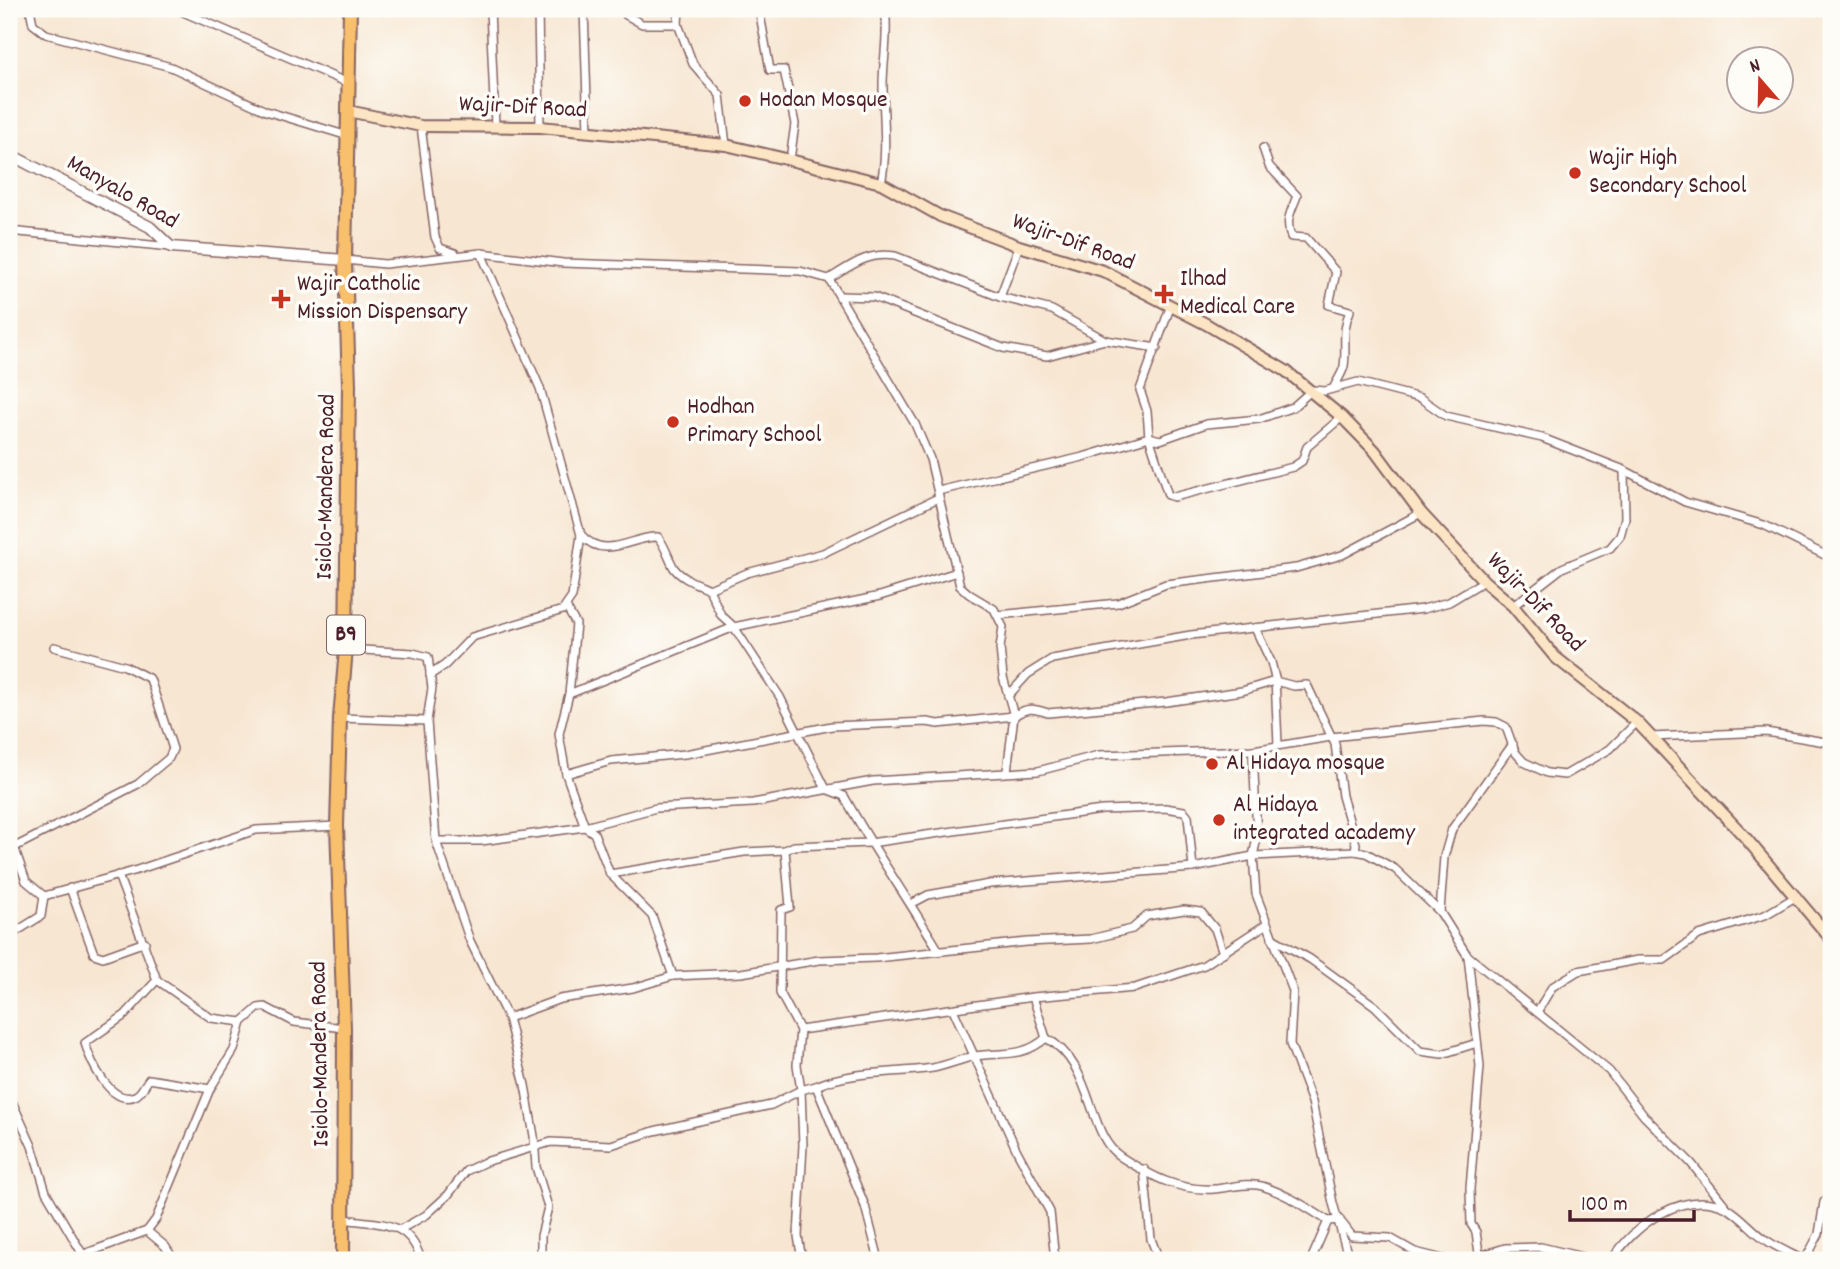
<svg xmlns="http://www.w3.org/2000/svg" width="1840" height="1269" viewBox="0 0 1840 1269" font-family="Dekko,sans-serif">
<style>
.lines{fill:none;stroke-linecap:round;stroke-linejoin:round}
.minor-casing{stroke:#876565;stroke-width:10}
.tertiary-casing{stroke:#876565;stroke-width:13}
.secondary-casing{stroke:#876565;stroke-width:14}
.trunk-casing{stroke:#876565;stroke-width:16}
.minor{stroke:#fff;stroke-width:7}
.tertiary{stroke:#fff;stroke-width:10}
.secondary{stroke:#fce5c4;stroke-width:10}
.trunk{stroke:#f8bf6c;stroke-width:12}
.poi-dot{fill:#c8321e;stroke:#fdfcf7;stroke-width:2.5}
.labels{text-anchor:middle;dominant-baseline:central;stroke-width:7;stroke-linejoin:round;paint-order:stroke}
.shield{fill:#fdfcf7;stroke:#806168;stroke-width:2}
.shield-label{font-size:23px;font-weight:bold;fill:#4a1f2b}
.poi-label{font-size:24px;fill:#4a1f2b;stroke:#fdfcf7;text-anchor:start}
.street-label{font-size:24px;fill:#4a1f2b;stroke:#fdfcf7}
</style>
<rect width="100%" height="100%" fill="#fdfcf7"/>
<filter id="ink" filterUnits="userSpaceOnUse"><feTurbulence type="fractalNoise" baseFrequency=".0143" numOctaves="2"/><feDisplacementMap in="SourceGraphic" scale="14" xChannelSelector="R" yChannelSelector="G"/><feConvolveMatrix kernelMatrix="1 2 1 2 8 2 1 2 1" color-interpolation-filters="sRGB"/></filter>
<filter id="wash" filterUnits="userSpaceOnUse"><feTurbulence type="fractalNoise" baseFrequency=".00686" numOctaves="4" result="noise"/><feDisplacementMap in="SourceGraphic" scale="28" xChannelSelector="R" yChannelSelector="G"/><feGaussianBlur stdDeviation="1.57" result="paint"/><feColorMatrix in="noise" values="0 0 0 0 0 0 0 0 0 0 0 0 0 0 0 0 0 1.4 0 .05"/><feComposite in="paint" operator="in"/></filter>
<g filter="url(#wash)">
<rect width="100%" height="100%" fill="#f7e6d1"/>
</g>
<g filter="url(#ink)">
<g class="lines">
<g class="minor-casing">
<g id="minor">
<path d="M30,9L33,24L46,34L171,67L266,111L348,136"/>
<path d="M176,9L348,83"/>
<path d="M490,9L495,125"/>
<path d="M538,9L540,127"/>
<path d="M584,9L588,132"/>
<path d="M626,9V15L642,24H678"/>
<path d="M679,9L678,24L693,64L720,95L726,145"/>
<path d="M759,9L770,70H784L795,124L790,160"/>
<path d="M421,126L435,237L440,248L455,253"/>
<path d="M1263,148L1269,166L1297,196C1291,212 1285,219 1291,237L1306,238L1336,272L1329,305L1350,311C1341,331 1347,346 1344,366C1343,372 1337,381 1334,387"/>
<path d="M881,183C888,151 883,118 883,85C883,60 889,33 885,9"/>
<path d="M9,231L171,247"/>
<path d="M481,253L540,388L581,535C606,562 633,535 658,537C666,547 668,558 674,568C682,579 698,584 709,589L721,615L734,627L880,596L957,572"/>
<path d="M345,260L385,264L481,253L563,263L800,271L829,279L915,424L930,459L960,586L969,594L994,609L1003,627L1000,648L1003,677L1014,716L1007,771"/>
<path d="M829,279C852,265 867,252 895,256L1000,297L1052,310L1105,340"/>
<path d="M842,296L874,297L1003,348L1047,356L1105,340L1157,348"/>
<path d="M1000,297L1019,246"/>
<path d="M1171,305L1140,390L1147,411L1149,437L1168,495L1174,497L1293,467L1302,461L1307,447L1342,417"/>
<path d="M938,491L1083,457L1149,437L1160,440L1206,424L1259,419L1293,407L1312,390L1325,391L1358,382L1420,398L1446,416L1542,438L1624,470L1685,502L1764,525L1831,558"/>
<path d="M709,589L747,573L823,553L938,498"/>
<path d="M1513,606L1562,568L1610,548L1620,536L1625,518L1624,470"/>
<path d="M566,607L576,624L569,694"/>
<path d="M998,615L1118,603L1166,584L1296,568L1342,555L1421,513"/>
<path d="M1255,628L1271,662L1275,678L1278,744"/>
<path d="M430,675L445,665L472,637L563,610L572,597L581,535"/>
<path d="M1008,696L1028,674L1052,659L1191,635L1423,609L1449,602L1484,581"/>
<path d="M340,718L427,721L432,688L428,657L413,653L346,649"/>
<path d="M427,721L436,841L470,941L508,1018L525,1085L534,1136L536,1167L548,1207L541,1236V1260"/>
<path d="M1651,737L1766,732L1831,743"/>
<path d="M1253,750L1257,838L1253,856L1256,894L1293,991L1290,1044L1312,1102L1333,1203L1349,1260"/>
<path d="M566,774L559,734L569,694L734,627L780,697L826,789L844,796C873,849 908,899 939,951"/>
<path d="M436,841H481L585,827L656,808L753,803L873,781L1038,771L1099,755L1253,750L1331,737L1484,721L1496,722L1506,727L1515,752L1524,762L1547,773L1565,775L1610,749L1637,722"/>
<path d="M14,847L26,881L44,896"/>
<path d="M9,850L138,784L169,758L173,749L150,679L125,666L54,647"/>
<path d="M785,850L790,907L781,910L780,993L800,1030L797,1065L801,1090L816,1086L865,1206L879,1260"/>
<path d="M610,874L744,852L785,850L794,846L870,843L1102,810L1165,808L1184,811L1188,816L1193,868"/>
<path d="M118,875L157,980L211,1018L242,1022"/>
<path d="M70,888L94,954L103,957L145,942"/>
<path d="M911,904L928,895L990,884L1193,868L1253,856L1355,851"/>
<path d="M1440,912L1444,857L1452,829L1513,744"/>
<path d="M9,936L41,916L44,896L134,871L256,830L337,826"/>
<path d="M1272,938L1310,959L1375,1006L1420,1051L1442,1054L1477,1043"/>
<path d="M1223,953L1215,929L1201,912L1184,910L1147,916L1132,929L1091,939L1027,942L876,958L819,960L741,973L673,976L652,916L610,874L594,833L585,827L566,774L611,761L685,754L832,726L927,722L938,724L1014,716C1027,707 1033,708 1048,713L1166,702L1242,691L1275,681L1294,686L1307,685L1335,744L1342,796L1356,844L1355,851L1366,853L1395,869L1440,912L1467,955L1609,1071L1644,1116L1691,1163L1728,1209"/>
<path d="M1468,956L1480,1066L1470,1189L1471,1224L1476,1232L1480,1260"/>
<path d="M157,980L125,1015L85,1043C90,1060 110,1106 135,1096C141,1094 145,1084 149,1079L210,1089"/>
<path d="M953,1009L1017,1151L1050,1212L1055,1260"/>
<path d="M1537,1012L1552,987L1578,971L1638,960H1664L1699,935L1765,915L1797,896"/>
<path d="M508,1018L560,999L633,988L673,976"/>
<path d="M800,1030L1033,997L1135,988L1204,965L1265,925"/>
<path d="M1046,1038C1095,1064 1086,1135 1121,1157C1151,1176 1177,1191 1214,1189C1228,1188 1249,1182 1262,1186C1285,1193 1308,1208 1328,1221L1340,1220"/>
<path d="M816,1086C854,1070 894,1074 933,1068C948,1065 961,1059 975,1056C1003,1052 1023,1058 1046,1038L1033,997"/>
<path d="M9,1095L32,1146L46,1192L86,1260"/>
<path d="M1144,1169L1151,1239L1159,1260"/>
<path d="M344,1219C380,1225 409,1219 421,1260"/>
<path d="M1342,1223L1352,1236L1390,1238L1415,1252L1447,1260"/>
<path d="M401,1229L426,1215L448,1195L466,1171L485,1162L551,1142L611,1145L654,1131L771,1105L801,1090L803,1145L798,1236L802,1260"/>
<path d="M147,1231L165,1246L174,1260"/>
<path d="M84,1254L147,1231L156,1219L210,1089L234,1050L242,1022L258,1008L265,1007L294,1022L344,1028"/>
<path d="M1311,1260L1328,1221"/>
<path d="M1481,1260L1486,1254L1505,1248L1541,1247L1595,1260"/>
<path d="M1612,1260C1633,1226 1684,1187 1727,1208C1742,1216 1754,1233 1769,1242C1780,1249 1792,1254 1803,1260"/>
<path d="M1805,1260L1819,1234L1824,1202L1831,1195"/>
</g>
</g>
<g class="tertiary-casing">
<path id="tertiary" d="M9,154L150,227L171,247L345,260"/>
</g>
<g class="secondary-casing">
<path id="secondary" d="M348,111L421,126L540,127L726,145L790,160L881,183L940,216L1019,246L1103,271L1206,324L1286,371L1342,417L1375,451L1421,513L1484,581L1513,606L1555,657L1637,722L1744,836L1831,939"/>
</g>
<g class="trunk-casing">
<path id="trunk" d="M343,1260L344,1028L337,826L340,718L346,649L349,385L345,260L350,9"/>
</g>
<use href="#minor" class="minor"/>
<use href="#tertiary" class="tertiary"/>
<use href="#secondary" class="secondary"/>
<use href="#trunk" class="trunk"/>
</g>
</g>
<g class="poi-dot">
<circle cx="745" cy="101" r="7"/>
<circle cx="1575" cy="173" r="7"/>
<path d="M1160.5 283.5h7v7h7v7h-7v7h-7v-7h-7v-7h7z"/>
<path d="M277.5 288.5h7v7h7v7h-7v7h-7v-7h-7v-7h7z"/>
<circle cx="673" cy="422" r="7"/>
<circle cx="1212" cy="764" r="7"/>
<circle cx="1219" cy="820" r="7"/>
</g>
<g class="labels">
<rect class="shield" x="327" y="615.5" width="38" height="39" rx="5"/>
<g class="shield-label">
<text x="346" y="635">B9</text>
</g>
<g class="poi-label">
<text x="759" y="101">Hodan Mosque</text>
<text x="1589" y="159">Wajir High<tspan x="1589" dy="28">Secondary School</tspan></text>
<text x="1180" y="280">Ilhad<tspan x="1180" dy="28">Medical Care</tspan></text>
<text x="297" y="285">Wajir Catholic<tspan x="297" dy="28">Mission Dispensary</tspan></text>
<text x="687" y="408">Hodhan<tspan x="687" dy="28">Primary School</tspan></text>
<text x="1226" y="764">Al Hidaya mosque</text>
<text x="1233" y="806">Al Hidaya<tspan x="1233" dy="28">integrated academy</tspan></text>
</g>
<g class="street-label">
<text transform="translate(523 108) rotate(3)">Wajir-Dif Road</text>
<text transform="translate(122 193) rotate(30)">Manyalo Road</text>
<text transform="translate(1073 243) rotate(20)">Wajir-Dif Road</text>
<text transform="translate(327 487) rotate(-89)">Isiolo-Mandera Road</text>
<text transform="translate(1535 603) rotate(46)">Wajir-Dif Road</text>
<text transform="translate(321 1054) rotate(-91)">Isiolo-Mandera Road</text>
</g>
</g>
<rect width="1840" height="1269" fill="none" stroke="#fdfcf7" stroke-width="35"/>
<g transform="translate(1760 80) rotate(340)"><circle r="33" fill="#fdfcf7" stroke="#b5a4a5" stroke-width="2"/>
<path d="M0-5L12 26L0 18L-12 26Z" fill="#c8321e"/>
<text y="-10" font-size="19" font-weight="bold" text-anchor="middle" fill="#4a1f2b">N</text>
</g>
<path d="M1570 1210v10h124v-10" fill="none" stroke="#4a1f2b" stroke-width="3.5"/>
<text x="1581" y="1210" font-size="21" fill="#4a1f2b" stroke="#fdfcf7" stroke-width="5" paint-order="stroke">100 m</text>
</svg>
